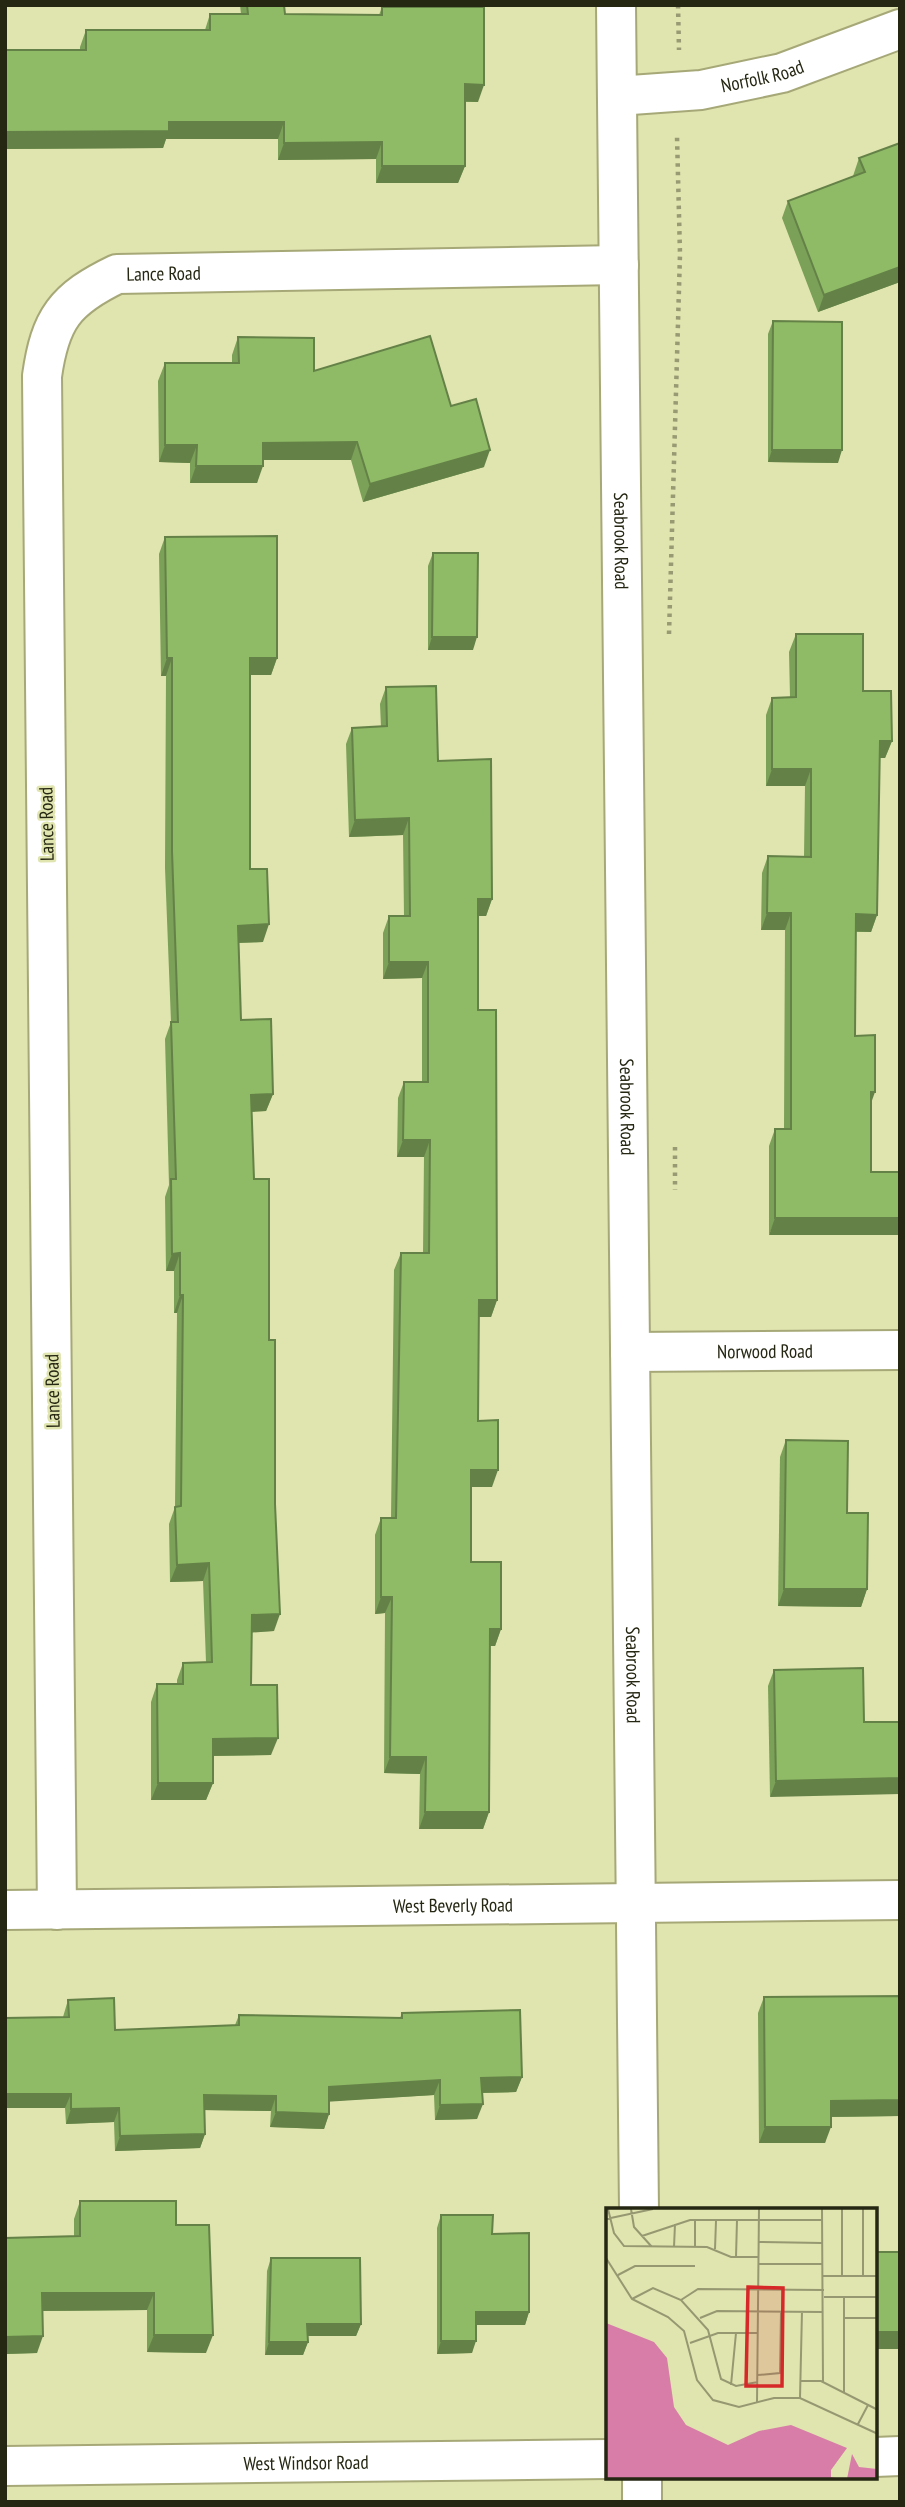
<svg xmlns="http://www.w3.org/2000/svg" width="905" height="2507" viewBox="0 0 905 2507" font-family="'PT Sans Narrow',sans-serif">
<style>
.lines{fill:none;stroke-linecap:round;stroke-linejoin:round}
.minor-casing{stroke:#a6a977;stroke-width:42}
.path{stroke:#979a72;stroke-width:4.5;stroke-dasharray:3.5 5;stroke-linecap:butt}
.minor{stroke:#fff;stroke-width:38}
.wall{fill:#7ba058}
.shaded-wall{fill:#648247}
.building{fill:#8fba66;stroke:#648247;stroke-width:2}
.labels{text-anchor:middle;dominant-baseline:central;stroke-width:5;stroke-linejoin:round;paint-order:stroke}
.street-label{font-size:19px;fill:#262713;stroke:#e0e4af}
.inset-road{fill:none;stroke:#969871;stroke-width:2}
.view{fill:#d62828;fill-opacity:0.15;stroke:#d62828;stroke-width:3.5}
.inset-edge{fill:none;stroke:#262713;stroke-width:3.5}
</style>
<rect width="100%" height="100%" fill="#e0e4af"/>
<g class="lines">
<g class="minor-casing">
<g id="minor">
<path id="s1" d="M616,5L639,2210"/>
<path id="s2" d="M617,96L701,90L782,73L900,29"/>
<path id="s3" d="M630,1352L900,1350"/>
<path id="s4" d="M5,1910L900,1900"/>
<path id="s5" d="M57,1910L42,376C50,319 65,299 117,274L619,265"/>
<path d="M875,2457L900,2456"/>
<path id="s6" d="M5,2466L608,2459"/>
<path d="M642,2477V2502"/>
</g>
</g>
<g class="path">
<path d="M678,5L679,50"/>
<path d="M669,634L680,254L677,136"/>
<path d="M675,1147V1190"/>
</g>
<use href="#minor" class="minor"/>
</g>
<g class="wall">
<path d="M240,5H284L285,14L379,15L382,7L478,102H465V166L458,183H376V159L278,160V139H166L163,148L5,149V50H80V47L86,30H205L210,14H241Z"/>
<path d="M900,143V282L818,312L782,218L788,201L853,176L859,158Z"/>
<path d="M773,321L838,463L768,462V334Z"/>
<path d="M238,337L314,371L451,406L484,467L363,502L351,460H263L257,483H190V463L159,462L158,381L165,363H232V355Z"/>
<path d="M165,537L277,658L271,675H250V869L263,942L239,943L241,1020L273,1094L266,1111L252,1112L254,1179L269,1340L274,1631L251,1632V1685L271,1755L213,1756V1783L206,1800H151V1702L157,1684H177V1680L183,1663L206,1662L203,1581L170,1582L169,1524L175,1507L177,1313H174V1271H166L165,1197L169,1185L165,1039L171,1022L165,868L166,676H161L159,554Z"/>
<path d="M433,553L473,650H428V566Z"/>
<path d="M796,634L863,691L892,741L885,758H880L877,915L871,932H856L855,1036L769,1235V1146L775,1129H784L785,930H761L762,873L768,856L804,857L805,786H766V715L772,698L790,697L789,652Z"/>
<path d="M386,687L438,761L492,899L486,916H478V1010L497,1300L491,1317H479L478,1421L492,1487H471V1562L501,1629L495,1646H490L489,1812L483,1829H419L420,1774L384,1773L385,1613L375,1614V1535L381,1518H391L394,1270L401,1253H423L424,1157H397L398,1098L404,1082H422V978L383,979V933L389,916H404L403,835L349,837L346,744L352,728L381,727L380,704Z"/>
<path d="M786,1440L847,1513L867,1589L861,1607L778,1606L780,1457Z"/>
<path d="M863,1668L770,1797L768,1686L774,1670Z"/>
<path d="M764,1997L899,2116L831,2117L825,2143H759L758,2013Z"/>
<path d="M68,2000L115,2030L235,2025L239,2015L400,2018L402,2013L522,2077L516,2092L482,2093L477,2119L435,2120L434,2095L329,2101V2114L324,2129L270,2127L271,2111L205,2110V2134L200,2148L115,2151L114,2122L66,2124L65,2108H5V2018L63,2017Z"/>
<path d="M80,2201L176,2225L206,2353L147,2352V2310L43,2311L37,2353L5,2354L74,2236V2219Z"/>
<path d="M441,2215L492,2234L529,2312L525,2325H476L472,2353L437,2354V2228Z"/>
<path d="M271,2258L361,2324L356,2336H307L308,2342L303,2355H265L267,2271Z"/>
</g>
<g class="shaded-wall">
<path d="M465,84L484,85L478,102L458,101Z"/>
<path d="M169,122H284L278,139H166L163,148L5,149V132Z"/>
<path d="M382,142L376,159L278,160L284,143Z"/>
<path d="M382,166H465L458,183H376Z"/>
<path d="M900,267V282L818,312L824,295Z"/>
<path d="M357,442L351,460H256L263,443Z"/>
<path d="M165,445H197L190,463L159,462Z"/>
<path d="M490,450L484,467L363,502L370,484Z"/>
<path d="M772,450H842L838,463L768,462Z"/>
<path d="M196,466H263L257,483H190Z"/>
<path d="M432,637H477L473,650H428Z"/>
<path d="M167,658H172L166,676H161Z"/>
<path d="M250,658H277L271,675H244Z"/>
<path d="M880,741H892L885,758H874Z"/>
<path d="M772,769H811L805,786H766Z"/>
<path d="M409,818L403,835L349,837L355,820Z"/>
<path d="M478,899H492L486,916H472Z"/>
<path d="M767,913H791L785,930H761Z"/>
<path d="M856,914L877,915L871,932L850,931Z"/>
<path d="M269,924L263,942L232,943L238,926Z"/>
<path d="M389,962H428L422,978L383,979Z"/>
<path d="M871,1092H875L869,1109Z"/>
<path d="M273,1094L266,1111L245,1112L251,1095Z"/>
<path d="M403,1140H430L424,1157H397Z"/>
<path d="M775,1218H900V1235H769Z"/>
<path d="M180,1253L174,1271H166L172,1254Z"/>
<path d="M180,1295H183L177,1313H174Z"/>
<path d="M479,1300H497L491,1317H473Z"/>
<path d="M471,1470H498L492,1487H465Z"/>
<path d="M209,1563L203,1581L170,1582L177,1565Z"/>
<path d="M784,1589H867L861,1607L778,1606Z"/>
<path d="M381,1597H392L385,1613L375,1614Z"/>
<path d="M280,1614L274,1631L245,1633L252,1615Z"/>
<path d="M490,1629H501L495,1646H484Z"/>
<path d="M278,1738L271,1755L206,1756L213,1739Z"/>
<path d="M390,1757H426L420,1774L384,1773Z"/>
<path d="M900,1778V1794L770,1797L776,1781Z"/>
<path d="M158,1783H213L206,1800H151Z"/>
<path d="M425,1812H489L483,1829H419Z"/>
<path d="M522,2077L516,2092L476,2093L481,2078Z"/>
<path d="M440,2080L434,2095L324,2102L329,2087Z"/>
<path d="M5,2094H71L65,2108H5Z"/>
<path d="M204,2095L276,2096L271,2111L199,2110Z"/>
<path d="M900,2100L899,2116L825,2117L831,2101Z"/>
<path d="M483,2104L477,2119L435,2120L440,2105Z"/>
<path d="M119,2108L114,2122L66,2124L71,2109Z"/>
<path d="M276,2112L329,2114L324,2129L270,2127Z"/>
<path d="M765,2127H831L825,2143H759Z"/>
<path d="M205,2134L200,2148L115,2151L120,2136Z"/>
<path d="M42,2293H154L147,2310L36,2311Z"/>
<path d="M476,2312H529L525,2325H472Z"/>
<path d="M307,2324H361L356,2336H303Z"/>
<rect x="875" y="2332" width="25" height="17"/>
<path d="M154,2335H213L206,2353L147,2352Z"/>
<path d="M43,2336L37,2353L5,2354V2337Z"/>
<path d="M441,2341H476L472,2353L437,2354Z"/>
<path d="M269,2342H308L303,2355H265Z"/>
</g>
<g class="building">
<path d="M247,5H284L285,14L382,15V7H484V85L465,84V166H382V142L284,143V122H169V131L5,132V50H86V30H210V14H248Z"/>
<path d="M900,143V267L824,295L788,201L865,172L859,158Z"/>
<path d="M773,321L842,322V450H772Z"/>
<path d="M430,336L451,406L476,399L490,450L370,484L357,442L263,443V466H196L197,445H165V363H239L238,337L314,338V371Z"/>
<path d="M277,536V658H250V869H267L269,924L238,926L241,1020L271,1019L273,1094L251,1095L254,1179H269V1340H275V1504L280,1614L252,1615L251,1685H277L278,1738L213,1739V1783H158L157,1684H183V1663L212,1662L209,1563L177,1565L175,1507L181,1506L183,1295H180V1253L172,1254L171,1179H176L171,1022H178L172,851V658H167L165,537Z"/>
<path d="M433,553H478L477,637H432Z"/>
<path d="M796,634H863V691H891L892,741H880L877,915L856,914L855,1036L875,1035V1092H871V1172H900V1218H775V1129H791V913H767L768,856L811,857V769H772V698L796,697Z"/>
<path d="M436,686L438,761L491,759L492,899H478V1010H496L497,1300H479L478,1421L498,1420V1470H471V1562H501V1629H490L489,1812H425L426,1757H390L392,1597H381V1518H396L401,1253H429L430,1140H403L404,1082H428V962H389V916H410L409,818L355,820L352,728L387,726L386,687Z"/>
<path d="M786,1440L848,1441L847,1513H868L867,1589H784Z"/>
<path d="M863,1668L864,1722H900V1778L776,1781L774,1670Z"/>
<path d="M900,1996V2100L831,2101V2127H765L764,1997Z"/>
<path d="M114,1998L115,2030L239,2025V2015L402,2018V2013L520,2010L522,2077L481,2078L483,2104L440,2105V2080L329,2087V2114L276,2112V2096L204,2095L205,2134L120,2136L119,2108L71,2109V2094H5V2018L69,2017L68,2000Z"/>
<path d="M80,2201H176V2225H209L213,2335H154V2293H42L43,2336L5,2337V2238L80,2236Z"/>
<path d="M441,2215H493L492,2234L529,2233V2312H476V2341H441Z"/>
<rect x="875" y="2252" width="25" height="80"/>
<path d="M271,2258H360L361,2324H307L308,2342H269Z"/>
</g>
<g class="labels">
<g class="street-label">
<text stroke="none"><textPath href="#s2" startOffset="147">Norfolk Road</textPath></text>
<text stroke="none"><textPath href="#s5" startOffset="1715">Lance Road</textPath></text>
<text stroke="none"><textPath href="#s1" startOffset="536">Seabrook Road</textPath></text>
<text transform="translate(46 824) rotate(-91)">Lance Road</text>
<text stroke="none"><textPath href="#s1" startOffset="1102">Seabrook Road</textPath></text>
<text stroke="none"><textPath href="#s3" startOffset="135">Norwood Road</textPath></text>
<text transform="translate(52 1391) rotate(-91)">Lance Road</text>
<text stroke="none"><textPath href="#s1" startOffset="1670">Seabrook Road</textPath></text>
<text stroke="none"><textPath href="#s4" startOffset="448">West Beverly Road</textPath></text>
<text stroke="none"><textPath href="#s6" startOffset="301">West Windsor Road</textPath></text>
</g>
</g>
<g transform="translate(606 2208)">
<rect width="271" height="271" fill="#e0e4af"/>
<path d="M0,115L48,134L61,150L68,199L80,217L122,237L153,223L185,217L241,240L225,262V269L236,271H0ZM246,246L253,259L271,261V271H241Z" fill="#d77da7"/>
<path class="inset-road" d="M2,1L8,25L18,38L101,39L125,49H152M25,1L28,19L46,39M216,1L217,174M0,11L47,1M36,28L84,12H216M152,34L216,35M89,38V12M68,39L69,16M109,41L110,13M130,49L131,12M0,50L26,91L62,109L78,123L91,172L107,192L133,199L168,190H194L272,226M152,56H216M12,67L29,58H89M216,68H272M236,68V1M257,68V1M218,89H272M26,91L47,80L75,92L102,122L115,171L130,178L152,174M75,92L92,81L218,82M94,110L111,103L217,104M238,110H272M84,135L112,125H152M152,167L174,165L175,103M195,173H215L272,202M125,177L130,125M238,185V89M194,190L196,103M151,195L153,1M252,216L262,197"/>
<path class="view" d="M142,79L177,80L176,178H140Z"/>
<rect width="271" height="271" class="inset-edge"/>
</g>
<rect width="905" height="2507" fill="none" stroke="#262713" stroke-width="14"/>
</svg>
